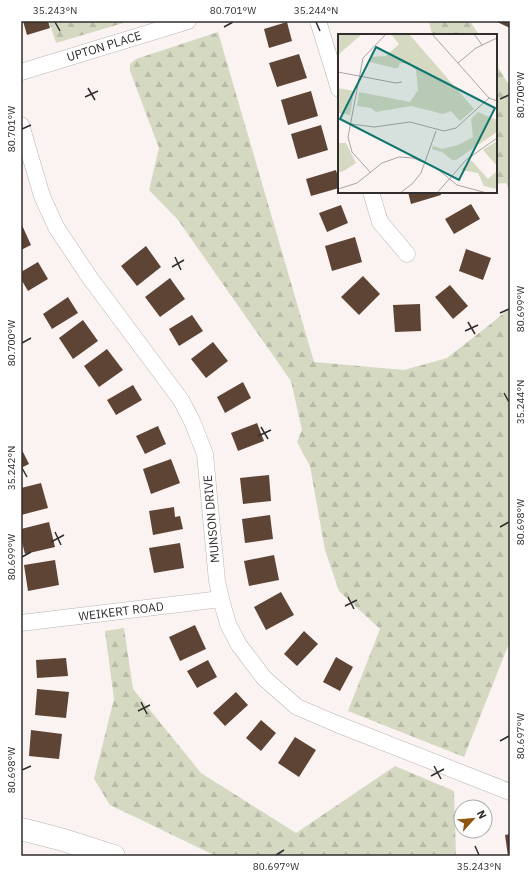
<svg xmlns="http://www.w3.org/2000/svg" width="531" height="877" viewBox="0 0 531 877" font-family="'IBM Plex Sans',sans-serif">
<style>
.forest{fill:url(#forest-firs)}
.building{fill:#5e4435}
.lines{fill:none;stroke-linecap:round;stroke-linejoin:round}
.street-casing{stroke:#bbb5b2;stroke-width:17}
.secondary-casing{stroke:#bbb5b2;stroke-width:23}
.street{stroke:#fff;stroke-width:16}
.secondary{stroke:#fff;stroke-width:22}
.ticks{fill:none;stroke:#302d2c;stroke-width:1.5}
.labels{text-anchor:middle;dominant-baseline:central;stroke-width:4;stroke-linejoin:round;paint-order:stroke}
.street-label{font-size:12px;fill:#302d2c;stroke:#fff}
.inset-road{fill:none;stroke:#a9a4a2;stroke-width:1}
.view{fill:#0f766e;fill-opacity:0.15;stroke:#0f766e;stroke-width:2}
.inset-edge{fill:none;stroke:#302d2c;stroke-width:2}
.neatline{fill:none;stroke:#302d2c;stroke-width:1.5}
.ticks-label{font-size:10px;text-anchor:middle;fill:#302d2c}
</style>
<defs>
<pattern id="forest-firs" width="22" height="20" patternUnits="userSpaceOnUse"><rect width="22" height="20" fill="#d5d9c2"/><path d="M5 1l3.5 6h-7zM16 11l3.5 6h-7z" fill="#b7bba7"/></pattern>
</defs>
<rect width="100%" height="100%" fill="#faf3f1"/>
<g class="forest">
<path d="M49,21H130L56,43Z"/>
<path d="M429,21H470L479,35H432Z"/>
<path d="M218,32L314,362L404,370L447,358L488,326L510,308V641L464,757L348,711L380,629L339,591L325,550L310,466L297,442L302,430L291,381L178,220L149,190L159,148L130,71V64L136,59Z"/>
<path d="M496,64L507,82L510,83V191L506,183L496,184Z"/>
<path d="M124,628L133,689L201,773L296,833L395,766L454,791L456,856H216L110,805L94,779L114,699L105,631Z"/>
</g>
<g class="building">
<path d="M23,21H48L50,28L27,35Z"/>
<path d="M495,21H510V28Z"/>
<path d="M287,22L292,41L269,48L264,29Z"/>
<path d="M299,54L307,78L277,87L269,63Z"/>
<path d="M311,91L318,116L288,125L281,100Z"/>
<path d="M321,125L328,150L298,159L291,134Z"/>
<path d="M336,170L339,181V188L311,196L306,179Z"/>
<path d="M408,192H440L441,195L411,204Z"/>
<path d="M471,204L480,219L454,234L445,219Z"/>
<path d="M341,205L348,223L327,232L319,213Z"/>
<path d="M21,223L31,245L21,250Z"/>
<path d="M355,237L362,262L332,271L325,246Z"/>
<path d="M146,246L161,267L137,286L121,266Z"/>
<path d="M466,249L491,258L483,280L459,271Z"/>
<path d="M38,262L48,279L28,291L21,279V272Z"/>
<path d="M363,276L380,294L359,315L341,297Z"/>
<path d="M170,278L185,299L160,317L145,297Z"/>
<path d="M450,285L468,306L453,319L435,297Z"/>
<path d="M68,297L78,313L52,329L43,314Z"/>
<path d="M420,304L421,331L395,332L393,305Z"/>
<path d="M192,315L203,331L179,346L169,329Z"/>
<path d="M83,320L98,341L73,359L59,338Z"/>
<path d="M213,342L228,361L206,378L191,359Z"/>
<path d="M107,349L123,370L99,387L84,366Z"/>
<path d="M243,382L251,398L225,413L217,397Z"/>
<path d="M133,385L142,400L116,415L107,400Z"/>
<path d="M257,423L264,441L238,451L231,433Z"/>
<path d="M158,426L166,444L145,454L136,436Z"/>
<path d="M21,448L29,464L21,468Z"/>
<path d="M171,459L180,483L151,494L143,469Z"/>
<path d="M269,475L271,501L243,504L240,478Z"/>
<path d="M41,483L48,508L21,515V488Z"/>
<path d="M174,507L175,517L180,516L183,529L153,535L149,511Z"/>
<path d="M270,515L273,539L245,543L242,519Z"/>
<path d="M49,522L55,547L25,554L21,538V529Z"/>
<path d="M180,543L184,568L154,573L149,548Z"/>
<path d="M274,555L279,580L249,586L244,561Z"/>
<path d="M55,560L59,585L28,591L24,565Z"/>
<path d="M281,592L294,615L266,630L254,607Z"/>
<path d="M195,625L206,649L180,661L169,637Z"/>
<path d="M304,631L318,644L297,666L284,654Z"/>
<path d="M336,657L353,667L340,691L323,682Z"/>
<path d="M66,658L68,676L37,678L36,660Z"/>
<path d="M208,660L217,677L197,688L187,671Z"/>
<path d="M37,689L69,692L66,718L35,715Z"/>
<path d="M236,692L248,705L225,726L213,713Z"/>
<path d="M261,720L276,733L261,751L246,738Z"/>
<path d="M31,730L62,734L59,759L29,756Z"/>
<path d="M295,737L316,750L299,777L278,763Z"/>
<path d="M510,834V856H508L505,835Z"/>
</g>
<g class="lines">
<g class="street-casing">
<g id="street">
<path d="M318,21L339,89"/>
<path d="M21,72L188,21"/>
<path d="M21,125L42,196L56,227L90,278L181,400L192,421L205,454L217,581L221,599L228,624L239,645L264,678L297,707L337,724L510,792"/>
<path d="M371,192L380,222L407,254"/>
<path d="M21,623L221,599"/>
</g>
</g>
<g class="secondary-casing">
<path id="secondary" d="M21,829L60,839L114,856"/>
</g>
<use href="#street" class="street"/>
<use href="#secondary" class="secondary"/>
</g>
<path class="ticks" d="M55,22L60,31M316,22L320,31M224,27L233,22M88,88L95,100M85,97L98,91M500,99L509,95M22,129L31,125M175,257L181,270M172,267L184,260M500,313L509,309M468,322L475,334M465,331L478,325M22,343L31,338M504,393L509,402M261,427L268,439M258,436L271,430M22,468L27,477M500,527L509,522M55,532L61,545M51,542L64,535M22,557L31,552M348,597L354,609M345,606L357,600M141,702L147,714M138,711L150,705M500,741L509,736M434,766L441,779M22,770L31,766M431,776L444,769M475,846L479,855M276,855L284,850"/>
<g class="labels">
<g class="street-label">
<text transform="translate(104 46) rotate(-17)">UPTON PLACE</text>
<text transform="translate(211 519) rotate(-95)">MUNSON DRIVE</text>
<text transform="translate(121 611) rotate(-7)">WEIKERT ROAD</text>
</g>
</g>
<g transform="translate(338 34)">
<rect width="159" height="159" fill="#faf3f1"/>
<path d="M0,0H24L0,21ZM53,0H71L136,75L122,87L113,77L105,80L73,72L38,78L33,74L19,72L21,58L72,68L80,56L78,36L72,30L62,29L60,34H56L32,28L33,23L48,22L61,10ZM0,54L16,57L12,81L0,79ZM140,78L159,86V98L118,126H114L104,118L94,115L95,112L104,115L120,111L135,103L133,85ZM159,107V132L145,116ZM0,109H8L18,129L4,138L0,137ZM133,126L150,145L159,137V155L146,152L140,139L123,136Z" fill="#d5d9c2"/>
<path class="inset-road" d="M94,0L151,64L159,67M136,0L144,11M120,29L138,14L159,4M0,38L58,49L64,48M13,90L36,93L72,88L106,97L118,94L151,64M33,139L14,118L10,103L25,24L48,0M0,155L19,149L44,129L61,123L75,124L97,133L119,151L149,159M62,159L74,150L83,139L98,97M99,159L128,126L159,104"/>
<path class="view" d="M38,13L157,74L121,146L2,85Z"/>
<rect width="159" height="159" class="inset-edge"/>
</g>
<rect width="531" height="877" fill="none" stroke="#ffffff" stroke-width="44"/>
<g transform="translate(473 819) rotate(63)"><circle r="19" fill="#ffffff" stroke="#acabab"/>
<path d="M0-3L7 15L0 10L-7 15Z" fill="#8e550f"/>
<text y="-6" font-size="11" font-weight="bold" text-anchor="middle" fill="#302d2c">N</text>
</g>
<rect x="22" y="22" width="487" height="833" class="neatline"/>
<g class="ticks-label">
<text x="55" y="14">35.243°N</text>
<text x="233" y="14">80.701°W</text>
<text x="316" y="14">35.244°N</text>
<text transform="translate(520 95) rotate(-90)" y="4">80.700°W</text>
<text transform="translate(11 129) rotate(-90)" y="4">80.701°W</text>
<text transform="translate(520 309) rotate(-90)" y="4">80.699°W</text>
<text transform="translate(11 343) rotate(-90)" y="4">80.700°W</text>
<text transform="translate(520 402) rotate(-90)" y="4">35.244°N</text>
<text transform="translate(11 468) rotate(-90)" y="4">35.242°N</text>
<text transform="translate(520 522) rotate(-90)" y="4">80.698°W</text>
<text transform="translate(11 557) rotate(-90)" y="4">80.699°W</text>
<text transform="translate(520 736) rotate(-90)" y="4">80.697°W</text>
<text transform="translate(11 770) rotate(-90)" y="4">80.698°W</text>
<text x="276" y="870">80.697°W</text>
<text x="479" y="870">35.243°N</text>
</g>
</svg>
